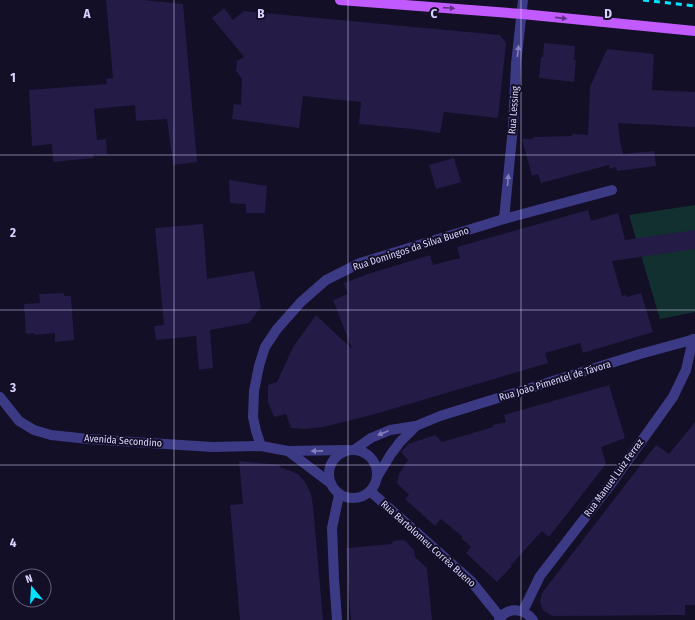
<svg xmlns="http://www.w3.org/2000/svg" width="695" height="620" viewBox="0 0 695 620" font-family="'Fira Sans Condensed',sans-serif">
<style>
.green{fill:#12302f}
.building{fill:#241b47}
.lines{fill:none;stroke-linecap:round;stroke-linejoin:round}
.minor{stroke:#3d3a85;stroke-width:10}
.major{stroke:#c25bff;stroke-width:10}
.rail{stroke:#00e5ff;stroke-width:3;stroke-dasharray:6 5;stroke-linecap:butt}
.oneway{fill:#623188}
.oneway2{fill:#837fbc}
.grid{fill:none;stroke:#d9d4ff;stroke-width:1;stroke-opacity:0.55}
.labels{text-anchor:middle;dominant-baseline:central;stroke-width:4;stroke-linejoin:round;paint-order:stroke}
.street-label{font-size:10px;fill:#d9d4ff;stroke:#130f26}
.grid-label{font-size:13px;text-anchor:middle;font-weight:bold;fill:#d9d4ff;stroke:#130f26;stroke-width:4;stroke-linejoin:round;paint-order:stroke}
</style>
<rect width="100%" height="100%" fill="#130f26"/>
<path class="green" d="M695,205V312L660,319L629,215Z"/>
<g class="building">
<path d="M106,0H144L183,4L197,162L173,165L167,119L136,121L135,105L94,109L97,140L106,139L107,155L93,154L94,158L53,162L52,144L32,146L29,90L107,84L106,79L113,78Z"/>
<path d="M224,8L233,20L244,11L500,35L506,43L498,118L444,112L440,133L413,129L359,124L361,102L303,96L299,128L232,119L234,104L241,105L242,78L240,77V75H238V72H236L237,61L244,57L212,18Z"/>
<path d="M544,43L575,46L574,60H576L574,82L539,78L541,57H543Z"/>
<path d="M607,49L654,54L652,90L695,92V127L618,123L620,141L623,154L654,151L656,166L617,171L616,167L610,169L609,165L541,183L538,174L532,176L522,139H533V137L572,136L573,134L588,135L590,87Z"/>
<path d="M454,158L461,182L436,189L429,165Z"/>
<path d="M229,180L267,186L265,213H246V204L230,203Z"/>
<path d="M588,210L591,221L618,213L625,240L695,230V249L612,261L622,296L626,295L627,297L641,293L653,332L583,353L580,343L545,353L548,363L375,414L323,427L305,429L291,428L286,414L274,417L268,402V385L277,382L293,347L316,315L352,349L333,300L348,294L344,283L368,274L430,255L433,265L460,258L457,247Z"/>
<path d="M203,224L207,279L254,271L261,307L249,323L210,330L213,368L199,370L196,336L156,340L154,326L164,325L155,228Z"/>
<path d="M64,293V296H71L74,340L55,342V333L34,335V333L26,334L24,304L40,303L39,294Z"/>
<path d="M609,385L625,438L601,447L606,464L549,537L542,531L511,565L512,566L497,582L466,553L471,547L461,538L463,537L441,519L435,526L405,499L409,495L397,483L399,474L408,460L401,452L408,444L435,435L442,442L493,427V425L506,422L504,415Z"/>
<path d="M695,422V605H685V615L554,616L550,615L543,610L540,602L542,593L656,445L669,454Z"/>
<path d="M239,461L280,465V467L298,474L305,482L311,494L313,506L323,620H240L230,505L243,504Z"/>
<path d="M404,540L414,550L415,557L427,568L432,620H351L346,548L392,544V543L393,542V541Z"/>
</g>
<g class="lines">
<g class="minor">
<path d="M504,219L513,127L516,64L523,0"/>
<path d="M0,397L19,421L34,430L51,435L88,439L212,447L261,446L288,451L347,450"/>
<path d="M261,446L256,431L253,417L254,391L259,366L265,347L277,329L301,302L326,280L360,263L504,219L612,190"/>
<circle cx="353" cy="474" r="24"/>
<path d="M354,450L371,438L390,430L416,426"/>
<path d="M288,451L329,482"/>
<path d="M377,477L391,454L400,442L416,426L440,416L640,354L695,339"/>
<path d="M370,491L471,581L500,617"/>
<path d="M523,611L540,576L608,488L673,397L686,370L693,339"/>
<path d="M337,620L334,578L332,528L339,495"/>
<path d="M499,620C507,606 524,608 533,620"/>
</g>
<path class="major" d="M340,0L522,14L695,31"/>
<path class="rail" d="M643,0L695,6"/>
</g>
<defs><path id="oneway-solid" d="M-6-.8H1V-3.2L6.5 0L1 3.2V.8H-6Z"/></defs>
<g class="oneway">
<use href="#oneway-solid" transform="translate(449 8) rotate(4)"/>
<use href="#oneway-solid" transform="translate(561 18) rotate(6)"/>
</g>
<g class="oneway2">
<use href="#oneway-solid" transform="translate(518 51) rotate(-84)"/>
<use href="#oneway-solid" transform="translate(508 180) rotate(-85)"/>
<use href="#oneway-solid" transform="translate(383 433) rotate(157)"/>
<use href="#oneway-solid" transform="translate(317 451) rotate(179)"/>
</g>
<path class="grid" d="M174,0V620M348,0V620M521,0V620M0,155H695M0,310H695M0,465H695"/>
<g class="labels">
<g class="street-label">
<text transform="translate(514 110) rotate(-86)">Rua Lessing</text>
<text transform="translate(411 249) rotate(-18)">Rua Domingos da Silva Bueno</text>
<text transform="translate(555 381) rotate(-17)">Rua João Pimentel de Távora</text>
<text transform="translate(123 441) rotate(4)">Avenida Secondino</text>
<text transform="translate(614 478) rotate(-54)">Rua Manuel Luiz Ferraz</text>
<text transform="translate(428 544) rotate(42)">Rua Bartolomeu Corrêa Bueno</text>
</g>
</g>
<g class="grid-label">
<text x="87" y="18">A</text>
<text x="261" y="18">B</text>
<text x="434" y="18">C</text>
<text x="608" y="18">D</text>
<text x="13" y="82">1</text>
<text x="13" y="237">2</text>
<text x="13" y="392">3</text>
<text x="13" y="547">4</text>
</g>
<g transform="translate(32 588) rotate(342)"><circle r="19" fill="#130f26" stroke="#625e7d"/>
<path d="M0-3L7 15L0 10L-7 15Z" fill="#00e5ff"/>
<text y="-6" font-size="11" font-weight="bold" text-anchor="middle" fill="#d9d4ff">N</text>
</g>
</svg>
